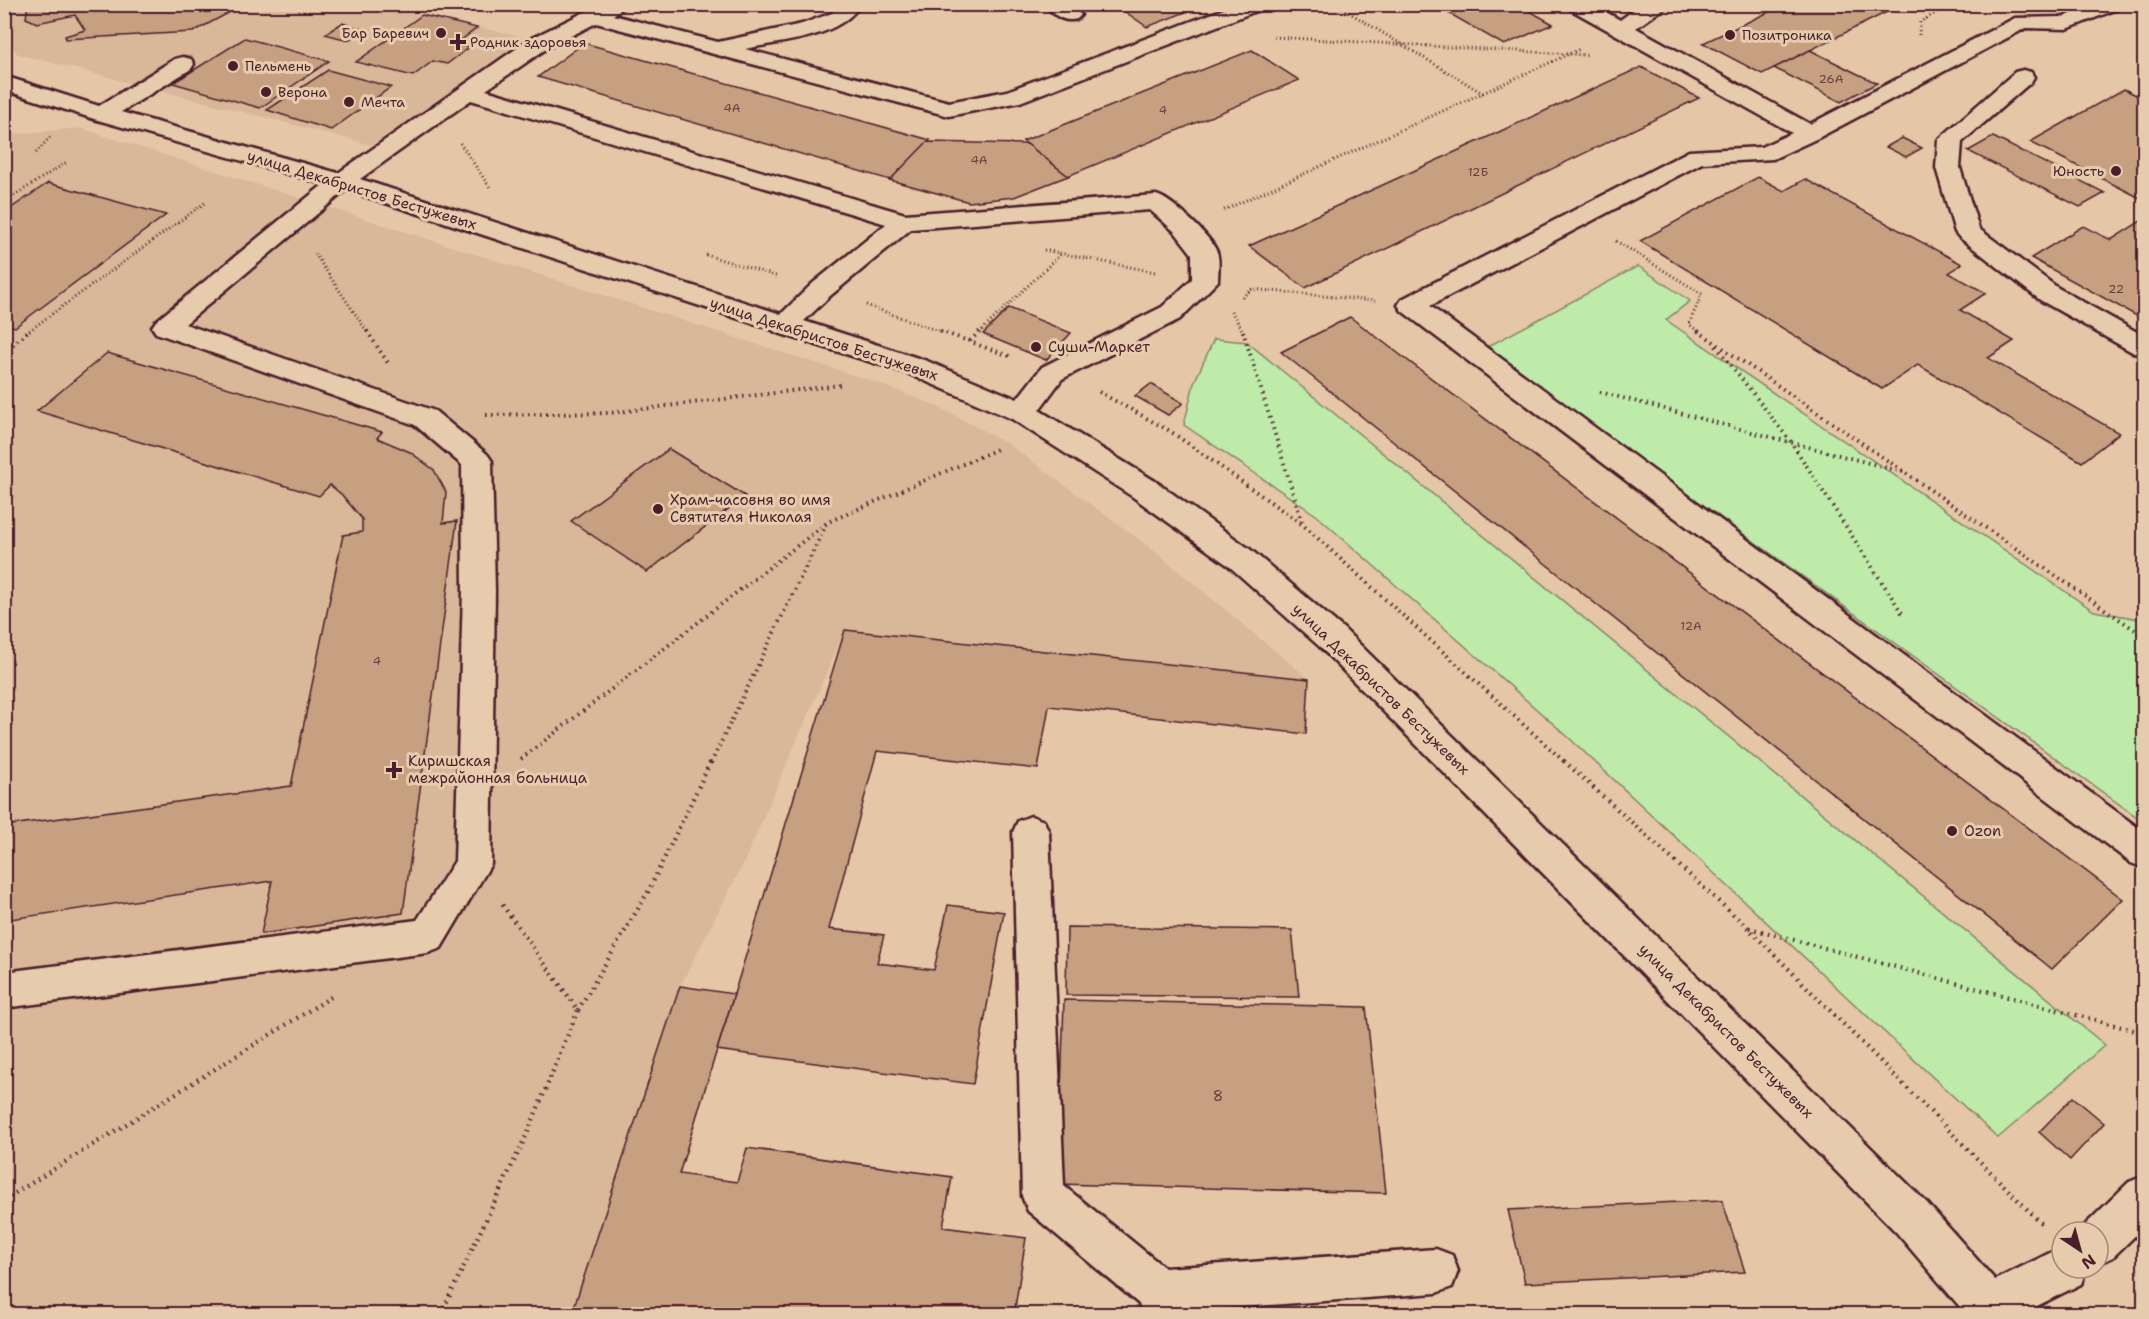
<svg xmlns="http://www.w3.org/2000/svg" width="2149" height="1319" viewBox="0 0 2149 1319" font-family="'Shantell Sans',sans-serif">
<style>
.built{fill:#d9b799}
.green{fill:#beeba9;stroke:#84856a;stroke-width:1.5}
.building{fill:#c79f81;stroke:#4a1f2b;stroke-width:1.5}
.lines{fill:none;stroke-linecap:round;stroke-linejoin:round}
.minor-casing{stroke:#4a1f2b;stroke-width:5}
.path-far2{stroke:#4a1f2b;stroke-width:3;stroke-dasharray:1 3;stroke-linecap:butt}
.path-far1{stroke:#4a1f2b;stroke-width:4;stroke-dasharray:1.5 4.5;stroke-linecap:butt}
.path{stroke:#4a1f2b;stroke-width:4.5;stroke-dasharray:1.5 5;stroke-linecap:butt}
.minor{fill:#e6cbad;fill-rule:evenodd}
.poi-dot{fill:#4a1f2b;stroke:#e6cbad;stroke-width:2}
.labels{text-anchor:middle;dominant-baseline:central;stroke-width:6;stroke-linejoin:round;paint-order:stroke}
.number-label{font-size:12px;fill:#693f40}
.far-poi-label{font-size:14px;fill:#4a1f2b;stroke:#e6cbad;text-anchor:start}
.street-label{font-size:15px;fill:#4a1f2b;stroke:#e6cbad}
.poi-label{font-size:15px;fill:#4a1f2b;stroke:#e6cbad;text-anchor:start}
.near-number-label{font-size:15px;fill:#693f40}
</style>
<rect width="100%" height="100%" fill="#e5c6a6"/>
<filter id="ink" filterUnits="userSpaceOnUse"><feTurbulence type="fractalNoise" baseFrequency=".0167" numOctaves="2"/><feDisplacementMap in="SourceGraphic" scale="12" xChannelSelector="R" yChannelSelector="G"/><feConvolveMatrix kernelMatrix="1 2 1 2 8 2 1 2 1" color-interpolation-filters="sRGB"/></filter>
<g filter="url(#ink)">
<g class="built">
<path d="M4,5H377L531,39L372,145L18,54L5,41Z"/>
<path d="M80,128L872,381L939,407L1008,444L1148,546L1309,679L845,630L744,862L680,986L571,1314H5V135Z"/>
</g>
<g class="green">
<path d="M1638,266L1690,301L1666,320L2094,611L2144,620V822L1485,348Z"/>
<path d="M1214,339L1247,342L2105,1045L1998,1138L1567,736L1316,515L1184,425L1194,383Z"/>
</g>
<g class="building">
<path d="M28,4H245L193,32L66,39L65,36L85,30L75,15L37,23L26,18Z"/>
<path d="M1114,4H1202L1204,5L1147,27Z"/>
<path d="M1433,4H1517L1553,24L1504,45Z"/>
<path d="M1786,4H1903L1762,74L1703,43Z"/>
<path d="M422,15L477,28L456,44L470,47L447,64L433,61L413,76L356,62Z"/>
<path d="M342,23L365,30L348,40L325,34Z"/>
<path d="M245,38L329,61L260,108L173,83Z"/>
<path d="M584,43L930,140L890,180L538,77Z"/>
<path d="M1252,50L1299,80L1068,176L1023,141Z"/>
<path d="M1810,50L1858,74L1877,83L1841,102L1774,68Z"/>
<path d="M1641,67L1699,98L1305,288L1249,246Z"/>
<path d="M328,70L391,87L331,130L267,110Z"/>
<path d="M2124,89L2144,99V200L2030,142Z"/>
<path d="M1993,137L2105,193L2080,207L1968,151Z"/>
<path d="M1902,138L1922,148L1906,157L1886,147Z"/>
<path d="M927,142L1027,144L1068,176L1014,197L969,202L890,180Z"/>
<path d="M1758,177L1784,191L1805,179L1962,264L1949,273L1986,293L1960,310L2014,341L1988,358L2119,433L2082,462L1918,365L1882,389L1640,241Z"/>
<path d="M48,183L166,215L15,327L4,324V213Z"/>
<path d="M2144,219V320L2031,258L2083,226L2111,240Z"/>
<path d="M1009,308L1071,333L1046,360L983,334Z"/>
<path d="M1350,317L2123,899L2052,969L1281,352Z"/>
<path d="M107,353L382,432L377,438L410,452L434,470L446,492L443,523L457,521L403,913L261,934L272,881L4,920V826L291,786L343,535L362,532V519L342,495L330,485L319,496L37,411Z"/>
<path d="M1151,384L1183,403L1168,415L1135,396Z"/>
<path d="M669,449L745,496L647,572L571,521Z"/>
<path d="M845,630L1309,679L1306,734L1049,706L1038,769L877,751L829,929L884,935L877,963L934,970L948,905L1004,912L973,1084L717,1050Z"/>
<path d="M1067,927L1292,930L1299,997L1066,995Z"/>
<path d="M680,986L734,994L679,1174L737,1182L747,1148L952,1177L943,1227L1026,1238L1014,1314H601L573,1310Z"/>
<path d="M1064,1000L1366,1007L1386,1193L1058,1184Z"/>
<path d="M2073,1097L2104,1123L2070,1160L2039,1132Z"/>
<path d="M1722,1200L1745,1272L1525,1283L1508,1210Z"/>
</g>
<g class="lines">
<g class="minor-casing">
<g id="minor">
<path d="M601,4H628L613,15L718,42L802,24L832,13L839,4H861C838,39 783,41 745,49L949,102L1007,91L1237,4H1267L1264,8L1020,102L949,116L596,23L546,49L486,90L905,214L1156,195C1171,198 1212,238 1217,252C1220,260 1218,273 1218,281L1180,319L1062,379L1039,410L1155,481L1251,550L1344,629L1927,1203L1995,1280L2062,1247V1268H2087L2081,1284L2021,1314H1966L1897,1233L1320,647L1229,566L1133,497L1012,419L907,373L775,332L773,330L346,190L185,324L435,411L487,454L492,461L495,591L491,864L441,948L428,953L4,1008V972L417,920L455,861L463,591L462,465L415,425L156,333L152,327L156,321L324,184L94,119L4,90V76L99,106L175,59L183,57L191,59L194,64L191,69L121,112L338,173L530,39ZM471,100L886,224L812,284L781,314L360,179ZM1150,210L1175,232L1192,254V279L1162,307L1042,367L1017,399L927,361L804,321L830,296L911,229Z"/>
<path d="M1045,4H1069L1081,15L1077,19C1064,23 1053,15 1045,4Z"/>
<path d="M1565,4H1592L1620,20L1642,4H1670L1636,28L1810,124L2015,18L2064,17L2094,4H2123L2120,8L2067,29L2026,28L1818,138L1773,159L1702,163L1430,306L2144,832V868L2131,863L1402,311L1398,305L1402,299L1689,151L1761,147L1792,133L1568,8Z"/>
<path d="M2023,70L2031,72L2034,77L2031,82L1962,142L1960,168L1979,229L2058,288L2144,336V356L2134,353L2040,300L1959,237L1955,232L1936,168L1938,140L2015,72Z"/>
<path d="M1031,816L1044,821L1049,832L1064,1186L1165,1268L1436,1249L1452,1255L1458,1271L1452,1287L1436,1293L1186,1311V1314H1142L1139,1304L1028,1211L1022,1196L1013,832L1018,821Z"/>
<path d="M2144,1176V1227L2113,1257L2098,1264V1232H2080L2083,1227L2129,1182Z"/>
</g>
</g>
<g class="path-far2">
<path d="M1335,4L1484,94"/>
<path d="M1919,35L1920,22L1952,4"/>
<path d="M1274,37L1587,55"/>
<path d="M460,143L491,189"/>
<path d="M36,153L51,136"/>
<path d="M4,202L67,162"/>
<path d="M1224,210L1580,49"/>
<path d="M1616,241L1702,294L1689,324L1700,333"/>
<path d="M1044,250L1155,272"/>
<path d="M315,254L368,333"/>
<path d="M706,255L776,276"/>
<path d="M1251,289L1375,301"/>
<path d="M1242,297L1252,289"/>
<path d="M866,305L944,333"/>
<path d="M1231,311L1244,333"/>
<path d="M26,333L206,202"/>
<path d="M979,333L1062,253"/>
</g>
<g class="path-far1">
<path d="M367,331L388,363"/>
<path d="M940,331L1012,357"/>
<path d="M1243,331L1303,525"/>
<path d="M1698,331L2144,636"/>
<path d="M970,341L980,331"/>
<path d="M1716,346L1791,442L1904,616"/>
<path d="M4,353L28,331"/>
<path d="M1099,392L1170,431L1303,525L1566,763"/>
<path d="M1600,392L1903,472"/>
<path d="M486,415L610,413L840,385"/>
<path d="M521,759L828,522L1000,448"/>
<path d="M711,763L826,525"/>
</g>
<g class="path">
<path d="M1564,761L1748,928L2042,1224"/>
<path d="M1749,928L2144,1033"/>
<path d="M578,1010L648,892L711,761"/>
<path d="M4,1200L331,997"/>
<path d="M441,1314L528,1132L578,1010L501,903"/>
</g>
<use href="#minor" class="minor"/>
</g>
</g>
<g class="poi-dot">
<circle cx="441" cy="33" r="6"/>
<circle cx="1730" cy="35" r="6"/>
<path d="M455 33h6v6h6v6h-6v6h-6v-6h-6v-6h6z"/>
<circle cx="233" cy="66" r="6"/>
<circle cx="266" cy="92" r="6"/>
<circle cx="349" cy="102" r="6"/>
<circle cx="2116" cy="171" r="6"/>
<circle cx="1036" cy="347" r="6"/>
<circle cx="658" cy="509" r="6"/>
<path d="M391 761h6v6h6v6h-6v6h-6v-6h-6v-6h6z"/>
<circle cx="1952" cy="831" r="6"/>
</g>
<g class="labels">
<g class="number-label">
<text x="1831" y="79">26А</text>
<text x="732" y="108">4А</text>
<text x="1163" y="110">4</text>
<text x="979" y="160">4А</text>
<text x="1478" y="172">12Б</text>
<text x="2116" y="289">22</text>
<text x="1691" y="626">12А</text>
<text x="377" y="661">4</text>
</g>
<g class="far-poi-label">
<text x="429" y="33" text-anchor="end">Бар Баревич</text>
<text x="1742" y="35">Позитроника</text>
<text x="470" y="42">Родник здоровья</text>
<text x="245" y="66">Пельмень</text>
<text x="278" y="92">Верона</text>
<text x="361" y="102">Мечта</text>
<text x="2104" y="171" text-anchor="end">Юность</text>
</g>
<g class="street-label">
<text transform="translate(362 190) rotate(17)">улица Декабристов Бестужевых</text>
<text transform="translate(824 339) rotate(18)">улица Декабристов Бестужевых</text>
<text transform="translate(1381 689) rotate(44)">улица Декабристов Бестужевых</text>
<text transform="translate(1726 1031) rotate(45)">улица Декабристов Бестужевых</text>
</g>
<g class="poi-label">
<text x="1048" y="347">Суши-Маркет</text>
<text x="670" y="500">Храм-часовня во имя<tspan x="670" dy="17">Святителя Николая</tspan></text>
<text x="408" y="761">Киришская<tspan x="408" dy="17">межрайонная больница</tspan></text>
<text x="1964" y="831">Ozon</text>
</g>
<g class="near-number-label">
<text x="1218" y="1096">8</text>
</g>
</g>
<rect width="2149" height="1319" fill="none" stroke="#e6cbad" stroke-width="24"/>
<rect x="12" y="12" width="2125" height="1295" fill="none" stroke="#4a1f2b" stroke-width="2" filter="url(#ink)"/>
<g transform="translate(2080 1250) rotate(144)"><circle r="28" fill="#e6cbad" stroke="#a88679" stroke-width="1.5"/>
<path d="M0-4.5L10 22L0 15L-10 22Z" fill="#4a1f2b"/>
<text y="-9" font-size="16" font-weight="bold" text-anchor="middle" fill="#4a1f2b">N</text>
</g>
</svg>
